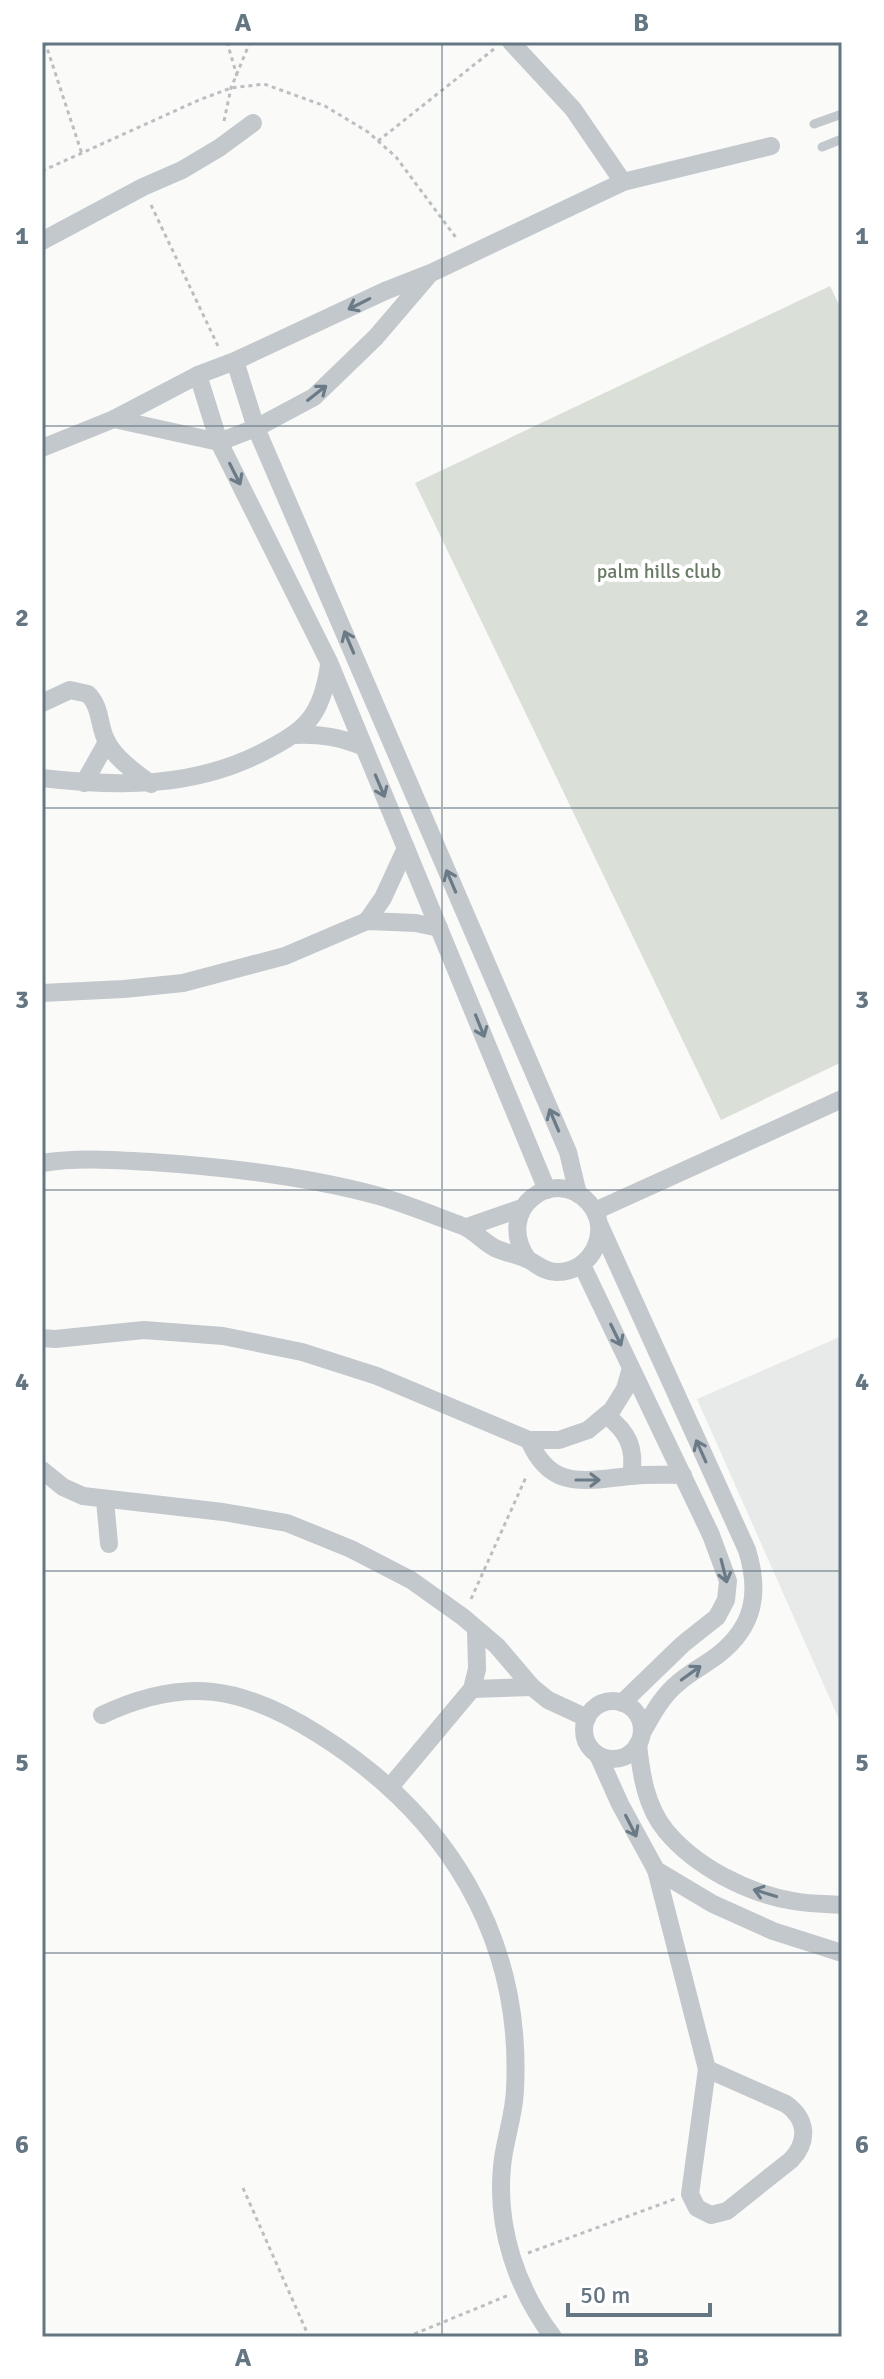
<svg xmlns="http://www.w3.org/2000/svg" width="884" height="2379" viewBox="0 0 884 2379" font-family="Signika,sans-serif">
<style>
.built{fill:#e8e9e9}
.green{fill:#dadfd7}
.lines{fill:none;stroke-linecap:round;stroke-linejoin:round}
.path{stroke:#bbbfc2;stroke-width:3;stroke-dasharray:4 4;stroke-linecap:butt}
.service{stroke:#c3c8cc;stroke-width:9}
.minor{stroke:#c3c8cc;stroke-width:18}
.oneway{stroke:#6a7a87}
.grid{fill:none;stroke:#657683;stroke-width:2;stroke-opacity:0.55}
.labels{text-anchor:middle;dominant-baseline:central;stroke-width:8;stroke-linejoin:round;paint-order:stroke}
.park-label{font-size:20px;fill:#687a64;stroke:#fff}
.neatline{fill:none;stroke:#657683;stroke-width:3}
.grid-label{font-size:26px;text-anchor:middle;font-weight:bold;fill:#657683}
</style>
<rect width="100%" height="100%" fill="#fafaf8"/>
<path class="built" d="M842,1336V1726L697,1399Z"/>
<path class="green" d="M830,286L842,311V1062L721,1120L415,483Z"/>
<g class="lines">
<g class="path">
<path d="M45,42L82,154"/>
<path d="M227,42L237,76"/>
<path d="M224,121L231,88L250,42"/>
<path d="M378,141L494,49"/>
<path d="M42,171L199,100L231,88L264,84L325,106L368,132L396,157L457,239"/>
<path d="M151,205L218,346"/>
<path d="M471,1599L527,1475"/>
<path d="M243,2188L309,2337"/>
<path d="M528,2253L675,2199"/>
<path d="M407,2337L509,2295"/>
</g>
<g class="service">
<path d="M814,124L842,114"/>
<path d="M822,147L842,139"/>
</g>
<g class="minor">
<path d="M511,42L573,109L623,182"/>
<path d="M42,241L143,187L182,170L219,148L253,123"/>
<path d="M235,361L256,428L568,1152L578,1194"/>
<path d="M198,375L219,442L329,662L547,1190"/>
<path d="M114,419L219,442L256,428L314,397L376,337L429,275"/>
<path d="M42,448L114,419L198,375L235,361L385,291L431,273L623,182L771,146"/>
<path d="M42,703L70,690L88,694C102,708 98,726 107,742C116,759 136,773 151,784"/>
<path d="M295,735C321,734 340,737 364,747"/>
<path d="M42,778C118,787 193,788 263,752C306,730 322,716 329,665"/>
<path d="M84,783L107,742"/>
<path d="M367,921L383,898L406,848"/>
<path d="M42,993L124,989L183,983L285,956L367,921L416,923L439,928"/>
<path d="M42,1163C78,1157 115,1160 151,1162C227,1167 306,1176 379,1196C406,1204 433,1215 460,1225C473,1229 482,1241 495,1248C506,1253 518,1255 529,1260C538,1265 545,1272 556,1272C592,1273 613,1230 589,1203C556,1164 492,1208 528,1260"/>
<path d="M595,1211L842,1099"/>
<path d="M600,1226L747,1550C760,1592 755,1626 718,1655C705,1665 690,1672 678,1683C662,1696 652,1715 642,1733"/>
<path d="M467,1227L522,1208"/>
<path d="M582,1265L711,1535L728,1581L726,1600L717,1617L683,1644L622,1703"/>
<path d="M42,1338L55,1339L144,1330L223,1336L302,1352L377,1376L529,1440H559L588,1430L612,1410L625,1389L631,1368"/>
<path d="M606,1415C628,1432 636,1448 631,1476"/>
<path d="M529,1440C551,1492 586,1480 631,1476C648,1474 665,1475 683,1475"/>
<path d="M42,1470L63,1487L83,1496L223,1512L287,1523L351,1549L411,1580L463,1617L497,1646L532,1687L548,1700L587,1718"/>
<path d="M105,1500L109,1544"/>
<path d="M472,1689L532,1687"/>
<circle cx="613" cy="1730" r="29"/>
<path d="M102,1715C185,1676 242,1686 318,1734C446,1814 523,1936 515,2090C514,2117 504,2141 502,2167C496,2228 517,2289 553,2337"/>
<path d="M638,1744C641,1774 646,1807 666,1831C696,1867 747,1893 793,1901C809,1904 826,1904 842,1905"/>
<path d="M598,1755L620,1804L656,1870L713,1904L773,1931L842,1953"/>
<path d="M390,1787L472,1689L477,1669L476,1630"/>
<path d="M656,1870L707,2069"/>
<path d="M707,2069L786,2104C807,2119 809,2141 791,2160L727,2211L711,2215L697,2208L690,2194Z"/>
</g>
</g>
<defs><path id="oneway-shaft" d="M-6 0H5M1.5-3L5.5 0L1.5 3" fill="none" stroke-width="1.6" stroke-linecap="round" stroke-linejoin="round" transform="scale(2)"/></defs>
<g class="oneway">
<use href="#oneway-shaft" transform="translate(359 304) rotate(153)"/>
<use href="#oneway-shaft" transform="translate(317 393) rotate(-38)"/>
<use href="#oneway-shaft" transform="translate(235 474) rotate(63)"/>
<use href="#oneway-shaft" transform="translate(349 642) rotate(-113)"/>
<use href="#oneway-shaft" transform="translate(380 786) rotate(67)"/>
<use href="#oneway-shaft" transform="translate(451 881) rotate(-113)"/>
<use href="#oneway-shaft" transform="translate(480 1026) rotate(68)"/>
<use href="#oneway-shaft" transform="translate(554 1120) rotate(-113)"/>
<use href="#oneway-shaft" transform="translate(616 1335) rotate(64)"/>
<use href="#oneway-shaft" transform="translate(701 1451) rotate(-114)"/>
<use href="#oneway-shaft" transform="translate(588 1480)"/>
<use href="#oneway-shaft" transform="translate(724 1571) rotate(76)"/>
<use href="#oneway-shaft" transform="translate(691 1673) rotate(-36)"/>
<use href="#oneway-shaft" transform="translate(631 1826) rotate(63)"/>
<use href="#oneway-shaft" transform="translate(765 1893) rotate(-163)"/>
</g>
<path class="grid" d="M442,42V2337M42,426H842M42,808H842M42,1190H842M42,1571H842M42,1953H842"/>
<g class="labels">
<g class="park-label">
<text x="659" y="571">palm hills club</text>
</g>
</g>
<rect width="884" height="2379" fill="none" stroke="#ffffff" stroke-width="88"/>
<path d="M568 2303v12h142v-12" fill="none" stroke="#657683" stroke-width="4"/>
<text x="580" y="2303" font-size="24" fill="#657683" stroke="#ffffff" stroke-width="6" paint-order="stroke">50 m</text>
<rect x="44" y="44" width="796" height="2291" class="neatline"/>
<g class="grid-label">
<text x="243" y="31">A</text>
<text x="641" y="31">B</text>
<text x="22" y="244">1</text>
<text x="862" y="244">1</text>
<text x="22" y="626">2</text>
<text x="862" y="626">2</text>
<text x="22" y="1008">3</text>
<text x="862" y="1008">3</text>
<text x="22" y="1390">4</text>
<text x="862" y="1390">4</text>
<text x="22" y="1771">5</text>
<text x="862" y="1771">5</text>
<text x="22" y="2153">6</text>
<text x="862" y="2153">6</text>
<text x="243" y="2366">A</text>
<text x="641" y="2366">B</text>
</g>
</svg>
